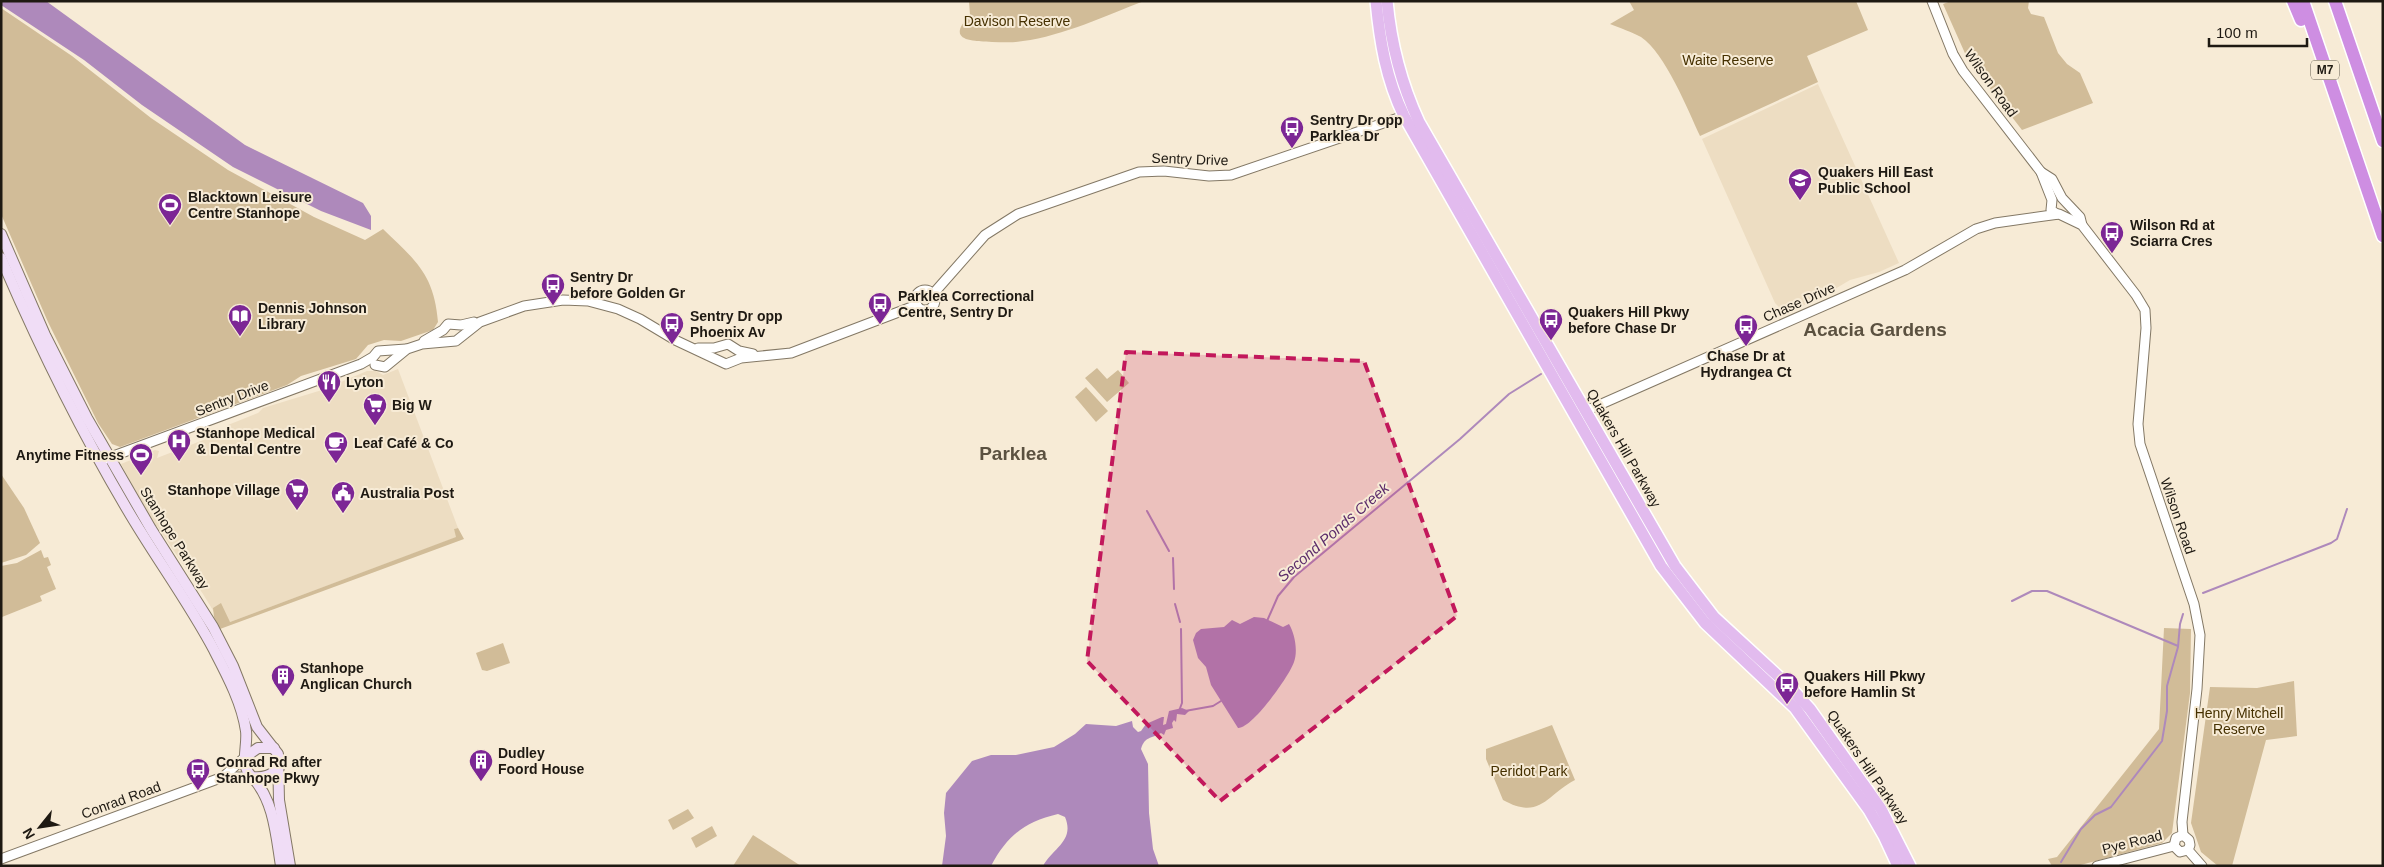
<svg xmlns="http://www.w3.org/2000/svg" width="2384" height="867" viewBox="0 0 2384 867" font-family="Helvetica,sans-serif">
<style>
.built{fill:#edddc2}
.green{fill:#d1bc98}
.water{fill:#ae89bb}
.lines{fill:none;stroke-linecap:round;stroke-linejoin:round}
.stream{stroke:#ae89bb;stroke-width:2}
.tertiary-casing{stroke:#837865;stroke-width:11}
.secondary-casing{stroke:#837865;stroke-width:12}
.primary-casing{stroke:#fff;stroke-width:14}
.motorway-casing{stroke:#fff;stroke-width:15}
.tertiary{stroke:#fff;stroke-width:9}
.secondary{stroke:#f0ddf6;stroke-width:10}
.primary{stroke:#e2bbee;stroke-width:11}
.motorway{stroke:#ce8ee2;stroke-width:12}
.marked{fill:#c2185b;fill-opacity:0.2;stroke:#c2185b;stroke-width:4;stroke-dasharray:10 6;stroke-linejoin:round}
.labels{text-anchor:middle;dominant-baseline:central;stroke-width:4;stroke-linejoin:round;paint-order:stroke}
.shield{fill:#f7ebd6;stroke:#5f584d;stroke-width:1}
.shield-label{font-size:12px;font-weight:bold;fill:#1e1912}
.park-label{font-size:14px;fill:#453000;stroke:#f7ebd6}
.street-label{font-size:14px;fill:#1e1912;stroke:#f7ebd6}
.poi-label{font-size:14px;font-weight:bold;fill:#1e1912;stroke:#f7ebd6;text-anchor:start}
.water-label{font-size:15px;font-style:italic;fill:#5b2b6a;stroke:#f7ebd6}
.district-label{font-size:19px;font-weight:bold;fill:#5b5140;stroke:#f7ebd6}
</style>
<rect width="100%" height="100%" fill="#f7ebd6"/>
<g class="built">
<path d="M1818,84L1899,263L1879,272L1850,280L1813,302L1787,311L1782,310L1775,303L1702,139Z"/>
<path d="M398,369L458,528L454,529L457,537L230,622L214,617V612L203,594L157,526L153,525L121,464L155,450L159,451L157,458L224,432L228,425L258,413L263,408L322,390L367,371H376L383,375Z"/>
</g>
<g class="green">
<path d="M969,1H1144C1107,15 1063,36 1023,41C1013,43 1002,42 992,42C971,41 945,41 970,15Z"/>
<path d="M1629,1H1856L1868,30L1807,56L1818,82L1700,136C1688,110 1665,53 1641,37C1632,32 1620,28 1610,24L1634,10Z"/>
<path d="M1951,1H2029L2028,8L2031,14L2044,17L2058,53L2067,64L2080,73L2093,103L2022,130L1968,60L1943,4Z"/>
<path d="M1,8L72,56L151,118L228,170L314,217L365,240L383,229C416,261 434,274 438,322L433,330L401,341L384,340L368,345L356,359L301,376L287,385L120,447L112,444L98,423L48,322L1,214Z"/>
<path d="M1097,368L1107,379L1118,370L1129,383L1107,402L1085,378Z"/>
<path d="M1086,387L1108,411L1096,422L1075,397Z"/>
<path d="M1,474L24,508L40,543L26,555L1,563Z"/>
<path d="M458,528L464,539L220,629L214,617L213,608L221,603L230,622L456,537L454,529Z"/>
<path d="M41,550L44,558L48,557L51,565L47,567L56,589L40,596L42,601L2,617L1,566L17,563Z"/>
<path d="M2164,628L2191,629L2190,693L2172,833L2162,843L2077,866H2052L2048,859L2057,857L2159,729Z"/>
<path d="M503,643L510,663L487,671L482,670L476,653Z"/>
<path d="M2294,681L2297,736L2266,740L2232,866H2218L2201,852L2191,823L2210,687L2257,688Z"/>
<path d="M1552,725L1575,780C1547,794 1541,821 1503,800L1486,759V749Z"/>
<path d="M688,809L694,818L673,830L668,820Z"/>
<path d="M712,826L717,836L696,848L691,838Z"/>
<path d="M753,835L801,866H733Z"/>
</g>
<g class="water">
<path d="M1,1H46L245,145L363,203L371,216V230L321,211L233,167L142,105L84,60L1,5Z"/>
<path d="M1254,617L1264,618L1283,627L1289,624C1295,634 1298,651 1294,662C1290,675 1252,729 1238,728L1211,685L1206,667L1198,658L1193,640L1196,633L1201,629L1224,627L1232,620L1240,624Z"/>
<path d="M1182,708L1189,711L1185,715L1177,714L1176,722L1174,720L1172,723L1173,728L1166,730L1164,735L1161,733C1151,739 1145,736 1141,749L1148,764L1149,813L1153,849L1159,866H1043C1053,848 1075,841 1065,817L1058,814C1024,822 1007,836 991,866H942L946,836L944,813L946,793L972,761L991,755H1016L1054,747L1075,734L1086,724L1116,726L1132,721L1133,727L1138,732L1141,731L1146,724L1162,717H1164L1163,725L1166,724L1169,711Z"/>
</g>
<g class="lines">
<g class="stream">
<path d="M1147,511L1169,551"/>
<path d="M1173,558L1174,589"/>
<path d="M2203,593L2331,543L2337,539L2347,509"/>
<path d="M2012,601L2032,591H2047L2178,646"/>
<path d="M1175,604L1180,622"/>
<path d="M1267,621L1278,596L1294,577L1460,439L1509,394L1541,374"/>
<path d="M1179,711L1182,703L1181,629"/>
<path d="M1185,711L1213,706L1221,701"/>
<path d="M2061,862L2081,829L2095,815L2111,807L2162,741L2167,711V686L2178,647L2180,624L2183,614"/>
</g>
<g class="tertiary-casing">
<g id="tertiary">
<path d="M1932,1L1953,54L1963,71L2041,172L2052,200L2051,210L2057,214"/>
<path d="M2041,172L2052,179L2062,198L2080,217L2082,225"/>
<circle cx="925" cy="300" r="10"/>
<path d="M933,294L985,235L1018,214L1139,172L1164,171L1209,176L1231,175L1410,114"/>
<path d="M424,341L443,330L448,324L461,325L474,322"/>
<path d="M698,348H714L728,344L739,351L753,354"/>
<path d="M375,365L385,367L407,349L422,344L456,341L480,322L524,306L563,300L588,301L618,309L640,319L675,340L726,364L741,358L791,353L917,305"/>
<path d="M1581,413L1905,270L1976,229L1995,223L2059,214L2082,225L2136,295L2145,310L2146,328L2138,424L2140,444L2194,604L2200,635L2197,689L2182,822L2183,835"/>
<path d="M100,461L361,364L373,357L378,351L406,349"/>
<path d="M223,777H252"/>
<path d="M2183,835L2176,838L2174,846L2180,852L2188,850"/>
<path d="M2183,835L2189,840L2190,845L2188,850"/>
<path d="M2188,850L2202,866"/>
<path d="M1,859L223,777L245,757"/>
<path d="M2097,866L2174,846"/>
</g>
</g>
<g class="secondary-casing">
<g id="secondary">
<path d="M1,234L45,335L87,418L151,529L213,627L233,666L257,727L278,754L279,800L290,866"/>
<path d="M1,258C38,344 79,428 127,509C155,557 188,601 214,650C227,675 242,703 246,731C248,747 239,765 252,777C264,778 271,776 279,767"/>
<path d="M245,757L258,748H274"/>
<path d="M253,778C274,801 276,835 281,866"/>
</g>
</g>
<g class="primary-casing">
<g id="primary">
<path d="M1376,1C1380,42 1386,79 1404,116L1661,566L1705,623L1795,708L1869,810L1884,836L1898,866"/>
<path d="M1387,1C1391,45 1401,83 1419,122L1675,566L1714,617L1790,687L1810,709L1881,809L1910,866"/>
</g>
</g>
<g class="motorway-casing">
<g id="motorway">
<path d="M2293,1L2301,20"/>
<path d="M2303,1L2383,236"/>
<path d="M2335,1L2383,141"/>
</g>
</g>
<use href="#tertiary" class="tertiary"/>
<use href="#secondary" class="secondary"/>
<use href="#primary" class="primary"/>
<use href="#motorway" class="motorway"/>
</g>
<path class="marked" d="M1126,352L1364,361L1457,616L1220,801L1087,661Z"/>
<defs>
<g id="bus-pin" transform="scale(1.25)"><path d="M0 17L-7.5 6A9.5 9.5 0 1 1 7.5 6Z" fill="#7c2695" stroke="#f7ebd6"/><path d="M-5-6H5V4H4V6H2V4H-2V6H-4V4H-5ZM-3.5-4V0h7V-4ZM-3.5 1.2v1.5H-2V1.2ZM2 1.2v1.5H3.5V1.2Z" fill="#fff"/></g>
<g id="school-pin" transform="scale(1.25)"><path d="M0 17L-7.5 6A9.5 9.5 0 1 1 7.5 6Z" fill="#7c2695" stroke="#f7ebd6"/><path d="M0-5L7-2L0 1L-7-2ZM-4 1L0 2.5L4 1V4Q0 6-4 4Z" fill="#fff"/></g>
<g id="stadium-pin" transform="scale(1.25)"><path d="M0 17L-7.5 6A9.5 9.5 0 1 1 7.5 6Z" fill="#7c2695" stroke="#f7ebd6"/><path d="M0-5a6.5 5 0 1 0 0 10a6.5 5 0 1 0 0-10ZM-3.5-1.8h7v3.6h-7Z" fill="#fff"/></g>
<g id="library-pin" transform="scale(1.25)"><path d="M0 17L-7.5 6A9.5 9.5 0 1 1 7.5 6Z" fill="#7c2695" stroke="#f7ebd6"/><path d="M-6-4Q-3-5.5-.7-3.5V5Q-3 3-6 4ZM6-4Q3-5.5 .7-3.5V5Q3 3 6 4Z" fill="#fff"/></g>
<g id="restaurant-pin" transform="scale(1.25)"><path d="M0 17L-7.5 6A9.5 9.5 0 1 1 7.5 6Z" fill="#7c2695" stroke="#f7ebd6"/><path d="M-5-6h1v4h1v-4h1v4h1v-4h1v5L-1.5 .5V6h-2V.5L-5-1ZM5-6V6H3V1.5H1.5Q1.5-4 5-6Z" fill="#fff"/></g>
<g id="supermarket-pin" transform="scale(1.25)"><path d="M0 17L-7.5 6A9.5 9.5 0 1 1 7.5 6Z" fill="#7c2695" stroke="#f7ebd6"/><path d="M-6-5.5h2.5l.6 2H6L4.5 2H-2.5L-4.4-4H-6ZM-1.5 3.2a1.3 1.3 0 1 0 .1 0ZM3 3.2a1.3 1.3 0 1 0 .1 0Z" fill="#fff"/></g>
<g id="hospital-pin" transform="scale(1.25)"><path d="M0 17L-7.5 6A9.5 9.5 0 1 1 7.5 6Z" fill="#7c2695" stroke="#f7ebd6"/><path d="M-5-5h3v3.5h4V-5h3V5h-3V1.5h-4V5h-3Z" fill="#fff"/></g>
<g id="cafe-pin" transform="scale(1.25)"><path d="M0 17L-7.5 6A9.5 9.5 0 1 1 7.5 6Z" fill="#7c2695" stroke="#f7ebd6"/><path d="M-5.5-4.5H6V0H3Q3 3.5 0 3.5H-2.5Q-5.5 3.5-5.5 0ZM3-3.2v2h1.7v-2ZM-6 4.5H4V6H-6Z" fill="#fff"/></g>
<g id="civic-pin" transform="scale(1.25)"><path d="M0 17L-7.5 6A9.5 9.5 0 1 1 7.5 6Z" fill="#7c2695" stroke="#f7ebd6"/><path d="M-.6-6.5H3V-4.5H.6V-3L4-1V1h2V6H-6V1h2V-1L-.6-3ZM-1.2 2.5V6h2.4V2.5Z" fill="#fff"/></g>
<g id="building-pin" transform="scale(1.25)"><path d="M0 17L-7.5 6A9.5 9.5 0 1 1 7.5 6Z" fill="#7c2695" stroke="#f7ebd6"/><path d="M-4-6H4V6H1V3H-1V6H-4ZM-2.5-4.3h1.7v1.8h-1.7ZM.8-4.3h1.7v1.8H.8ZM-2.5-1h1.7V.8h-1.7ZM.8-1h1.7V.8H.8Z" fill="#fff"/></g>
</defs>
<g fill-rule="evenodd">
<use href="#bus-pin" x="1292" y="128"/>
<use href="#school-pin" x="1800" y="180"/>
<use href="#stadium-pin" x="170" y="205"/>
<use href="#bus-pin" x="2112" y="233"/>
<use href="#bus-pin" x="553" y="285"/>
<use href="#bus-pin" x="880" y="304"/>
<use href="#library-pin" x="240" y="316"/>
<use href="#bus-pin" x="1551" y="320"/>
<use href="#bus-pin" x="672" y="324"/>
<use href="#bus-pin" x="1746" y="326"/>
<use href="#restaurant-pin" x="329" y="382"/>
<use href="#supermarket-pin" x="375" y="405"/>
<use href="#hospital-pin" x="179" y="441"/>
<use href="#cafe-pin" x="336" y="443"/>
<use href="#stadium-pin" x="141" y="455"/>
<use href="#supermarket-pin" x="297" y="490"/>
<use href="#civic-pin" x="343" y="493"/>
<use href="#building-pin" x="283" y="676"/>
<use href="#bus-pin" x="1787" y="684"/>
<use href="#building-pin" x="481" y="761"/>
<use href="#bus-pin" x="198" y="770"/>
</g>
<g class="labels">
<rect class="shield" x="2311" y="60.5" width="28" height="19" rx="4"/>
<g class="shield-label">
<text x="2325" y="70">M7</text>
</g>
<g class="park-label">
<text x="1017" y="21">Davison Reserve</text>
<text x="1728" y="60">Waite Reserve</text>
<text x="2239" y="713">Henry Mitchell<tspan x="2239" dy="16">Reserve</tspan></text>
<text x="1529" y="771">Peridot Park</text>
</g>
<g class="street-label">
<text transform="translate(1991 83) rotate(54)">Wilson Road</text>
<text transform="translate(1190 159) rotate(2)">Sentry Drive</text>
<text transform="translate(1799 302) rotate(-24)">Chase Drive</text>
<text transform="translate(232 398) rotate(-21)">Sentry Drive</text>
<text transform="translate(1624 448) rotate(60)">Quakers Hill Parkway</text>
<text transform="translate(2178 516) rotate(71)">Wilson Road</text>
<text transform="translate(175 538) rotate(58)">Stanhope Parkway</text>
<text transform="translate(1868 767) rotate(56)">Quakers Hill Parkway</text>
<text transform="translate(121 800) rotate(-20)">Conrad Road</text>
<text transform="translate(2132 842) rotate(-14)">Pye Road</text>
</g>
<g class="poi-label">
<text x="1310" y="120">Sentry Dr opp<tspan x="1310" dy="16">Parklea Dr</tspan></text>
<text x="1818" y="172">Quakers Hill East<tspan x="1818" dy="16">Public School</tspan></text>
<text x="188" y="197">Blacktown Leisure<tspan x="188" dy="16">Centre Stanhope</tspan></text>
<text x="2130" y="225">Wilson Rd at<tspan x="2130" dy="16">Sciarra Cres</tspan></text>
<text x="570" y="277">Sentry Dr<tspan x="570" dy="16">before Golden Gr</tspan></text>
<text x="898" y="296">Parklea Correctional<tspan x="898" dy="16">Centre, Sentry Dr</tspan></text>
<text x="258" y="308">Dennis Johnson<tspan x="258" dy="16">Library</tspan></text>
<text x="1568" y="312">Quakers Hill Pkwy<tspan x="1568" dy="16">before Chase Dr</tspan></text>
<text x="690" y="316">Sentry Dr opp<tspan x="690" dy="16">Phoenix Av</tspan></text>
<text x="1746" y="356" text-anchor="middle">Chase Dr at<tspan x="1746" dy="16">Hydrangea Ct</tspan></text>
<text x="346" y="382">Lyton</text>
<text x="392" y="405">Big W</text>
<text x="196" y="433">Stanhope Medical<tspan x="196" dy="16">&amp; Dental Centre</tspan></text>
<text x="354" y="443">Leaf Café &amp; Co</text>
<text x="124" y="455" text-anchor="end">Anytime Fitness</text>
<text x="280" y="490" text-anchor="end">Stanhope Village</text>
<text x="360" y="493">Australia Post</text>
<text x="300" y="668">Stanhope<tspan x="300" dy="16">Anglican Church</tspan></text>
<text x="1804" y="676">Quakers Hill Pkwy<tspan x="1804" dy="16">before Hamlin St</tspan></text>
<text x="498" y="753">Dudley<tspan x="498" dy="16">Foord House</tspan></text>
<text x="216" y="762">Conrad Rd after<tspan x="216" dy="16">Stanhope Pkwy</tspan></text>
</g>
<g class="water-label">
<text transform="translate(1333 532) rotate(-41)">Second Ponds Creek</text>
</g>
<g class="district-label">
<text x="1875" y="329">Acacia Gardens</text>
<text x="1013" y="453">Parklea</text>
</g>
</g>
<rect width="2384" height="867" fill="none" stroke="#1e1912" stroke-width="5"/>
<g transform="translate(40 827) rotate(240)" stroke="#f7ebd6" stroke-width="4" paint-order="stroke">
<path d="M0-4L9 19L0 12L-9 19Z" fill="#1e1912"/>
<text y="-8" font-size="14" font-weight="bold" text-anchor="middle" fill="#1e1912">N</text>
</g>
<path d="M2209 38v8h98v-8" fill="none" stroke="#1e1912" stroke-width="2.5"/>
<text x="2216" y="38" font-size="15" fill="#1e1912" stroke="#f7ebd6" stroke-width="4" paint-order="stroke">100 m</text>
</svg>
